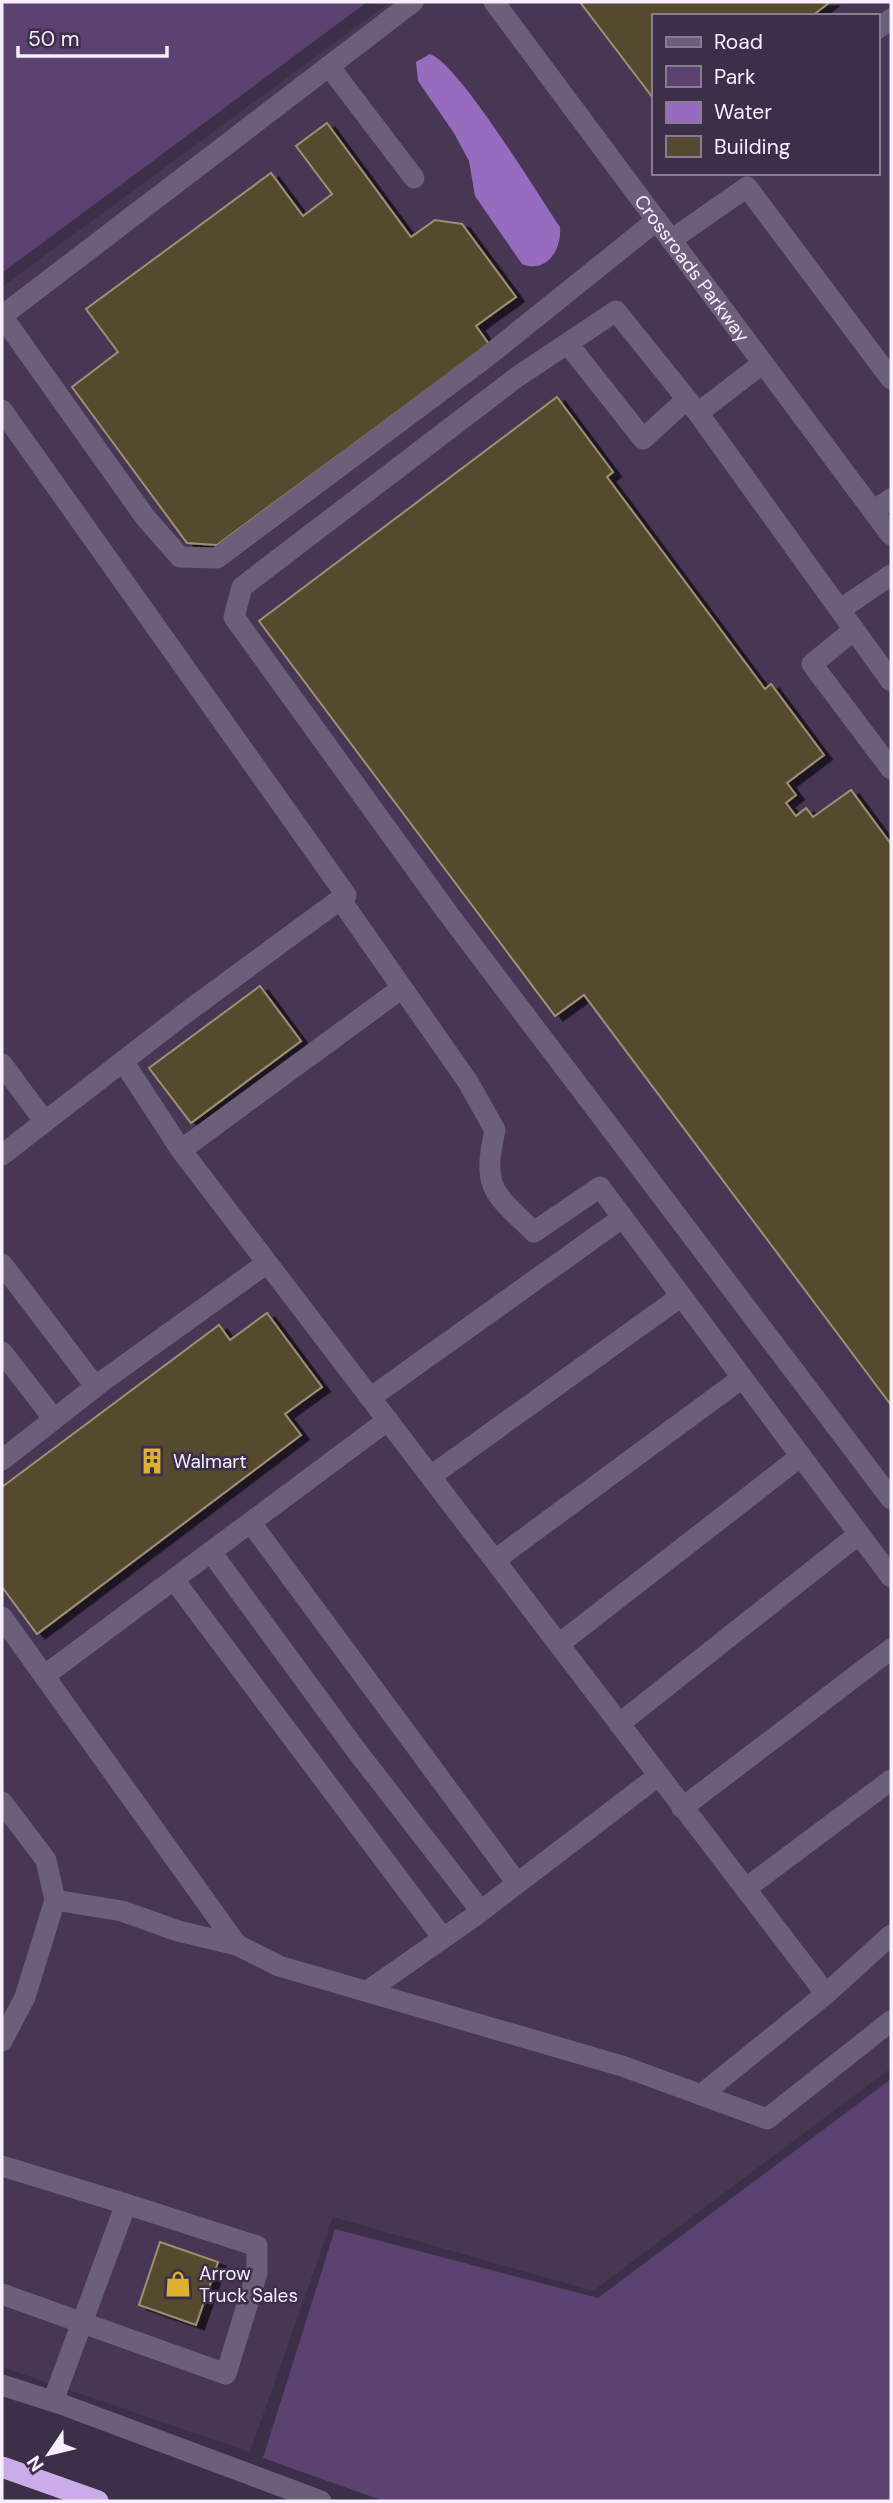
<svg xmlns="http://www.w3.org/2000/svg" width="893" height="2503" viewBox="0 0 893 2503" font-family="'DM Sans',sans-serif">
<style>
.built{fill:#473755;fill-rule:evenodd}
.green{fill:#5b4271}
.water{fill:#976bbd}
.building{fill:#554a2f;stroke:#9d9173;stroke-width:2;filter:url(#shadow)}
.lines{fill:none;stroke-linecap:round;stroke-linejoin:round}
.minor{stroke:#6c5f79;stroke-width:21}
.highway{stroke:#caace8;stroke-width:21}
.labels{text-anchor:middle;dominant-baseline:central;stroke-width:5;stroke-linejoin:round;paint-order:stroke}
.street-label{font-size:19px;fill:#f7efff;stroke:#3c3048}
.poi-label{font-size:19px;fill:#f7efff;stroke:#3c3048;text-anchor:start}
</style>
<defs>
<filter id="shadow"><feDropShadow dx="8" dy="4.5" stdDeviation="0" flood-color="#0009"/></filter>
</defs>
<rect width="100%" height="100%" fill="#3c3048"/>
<path class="built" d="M390,2H891V2068L593,2291L333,2217L250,2452L2,2367V287ZM653,16H877V173H653Z"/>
<g class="green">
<path d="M2,2H367L2,273Z"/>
<path d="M891,2079V2501H384L263,2458L335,2229L598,2298Z"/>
</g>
<path class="water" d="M430,54C459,64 538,195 560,227C562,250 546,274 522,264L475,196L469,161L454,133L418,81L416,62Z"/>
<g class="building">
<path d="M580,2H830L812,16H653V98Z"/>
<path d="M327,123L411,237L435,220L462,224L516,297L476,326L489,344L217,545L187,543L72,387L118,352L86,309L271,173L303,216L332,194L296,146Z"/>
<path d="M557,397L613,472L607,477L765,689L771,684L824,755L787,783L796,795L786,803L796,816L806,808L813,817L851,790L891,844V1405L584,995L555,1016L259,621Z"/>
<path d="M260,986L301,1041L191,1123L149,1068Z"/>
<path d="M267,1313L322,1387L285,1414L301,1435L37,1634L2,1587V1487L219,1325L230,1340Z"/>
<path d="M160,2242L218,2262L196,2325L139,2305Z"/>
</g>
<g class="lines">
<g class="minor">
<path d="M413,2L2,316L145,517L180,557L217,558L489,355L657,220"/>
<path id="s1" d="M494,2L891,535"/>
<path d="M877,29L891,19"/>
<path d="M329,66L414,178"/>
<path d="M671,240L747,187L891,379"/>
<path d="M568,344L643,439L687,399"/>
<path d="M763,363L698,413L616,311L517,377L242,587L234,617L447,912L891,1499"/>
<path d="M2,410L346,895L184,1014L2,1155"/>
<path d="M698,413L891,681"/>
<path d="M873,511L891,499"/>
<path d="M841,609L891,575"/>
<path d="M854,630L812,664L891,769"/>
<path d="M340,899L468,1082L495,1130C482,1189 493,1192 534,1232L600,1187L891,1577"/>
<path d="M123,1061L181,1150L402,988"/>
<path d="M2,1064L45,1122"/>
<path d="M181,1150L826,1994L701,2095"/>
<path d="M2,1264L95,1386"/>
<path d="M2,1352L54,1419"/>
<path d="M370,1398L622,1218"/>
<path d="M2,1460L104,1380L267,1263"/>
<path d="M431,1476L680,1297"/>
<path d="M251,1523L517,1883"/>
<path d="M211,1552L356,1750L481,1911"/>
<path d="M495,1560L742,1378"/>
<path d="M174,1580L443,1938"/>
<path d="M2,1617L237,1945L178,1931L122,1911L55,1900"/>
<path d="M559,1644L801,1456"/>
<path d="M44,1676L388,1420"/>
<path d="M619,1724L859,1534"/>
<path d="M2,1802L46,1860L55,1900L25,1997L2,2041"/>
<path d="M682,1808L891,1649"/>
<path d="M745,1889L891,1780"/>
<path d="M237,1945L279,1966L622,2066L767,2119L891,2021"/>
<path d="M369,1990L472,1918L658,1776"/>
<path d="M826,1994L891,1935"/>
<path d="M2,2166L126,2204L53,2401"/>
<path d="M2,2294L226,2374L257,2273V2246L126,2204"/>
<path d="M2,2385L61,2404L321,2501"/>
</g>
<path class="highway" d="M2,2467L98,2501"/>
</g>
<defs>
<g id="building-bare" transform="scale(2.1)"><path d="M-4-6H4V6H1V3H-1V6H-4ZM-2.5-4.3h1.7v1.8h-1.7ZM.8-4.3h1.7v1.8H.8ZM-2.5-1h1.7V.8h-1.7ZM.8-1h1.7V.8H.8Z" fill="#dcb233" stroke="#3c3048" stroke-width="2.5" paint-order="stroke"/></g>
<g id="shop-bare" transform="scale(2.1)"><path d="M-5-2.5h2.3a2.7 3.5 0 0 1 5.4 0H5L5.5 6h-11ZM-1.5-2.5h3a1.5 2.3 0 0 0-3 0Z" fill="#dcb233" stroke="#3c3048" stroke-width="2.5" paint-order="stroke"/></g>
</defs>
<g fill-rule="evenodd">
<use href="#building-bare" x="152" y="1461"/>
<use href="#shop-bare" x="178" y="2284"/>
</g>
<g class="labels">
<g class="street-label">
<text stroke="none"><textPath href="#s1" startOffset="332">Crossroads Parkway</textPath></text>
</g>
<g class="poi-label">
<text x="173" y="1461">Walmart</text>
<text x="199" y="2273">Arrow<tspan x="199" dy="22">Truck Sales</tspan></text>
</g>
</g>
<rect width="893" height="2503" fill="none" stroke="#f7efff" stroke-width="7"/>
<rect x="652" y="14" width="228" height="161" fill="#3c3048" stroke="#877c91" stroke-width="2"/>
<rect x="666" y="37" width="35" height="10" fill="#6c5f79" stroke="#877c91" stroke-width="2"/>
<text x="714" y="49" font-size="21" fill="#f7efff">Road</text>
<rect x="666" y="66" width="35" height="21" fill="#5b4271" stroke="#877c91" stroke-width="2"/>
<text x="714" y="84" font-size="21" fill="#f7efff">Park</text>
<rect x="666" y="102" width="35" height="21" fill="#976bbd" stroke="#877c91" stroke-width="2"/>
<text x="714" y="119" font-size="21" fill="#f7efff">Water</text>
<rect x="666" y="136" width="35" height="21" fill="#554a2f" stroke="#877c91" stroke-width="2"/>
<text x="714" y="154" font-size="21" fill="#f7efff">Building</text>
<g transform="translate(49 2454) rotate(235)" stroke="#3c3048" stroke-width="5" paint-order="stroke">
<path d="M0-5L12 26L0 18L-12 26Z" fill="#f7efff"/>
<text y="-10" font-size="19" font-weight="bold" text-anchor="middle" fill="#f7efff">N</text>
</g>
<path d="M18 46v10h149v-10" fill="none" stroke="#f7efff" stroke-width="3.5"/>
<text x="28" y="46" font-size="21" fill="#f7efff" stroke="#3c3048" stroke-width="5" paint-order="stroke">50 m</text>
</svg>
